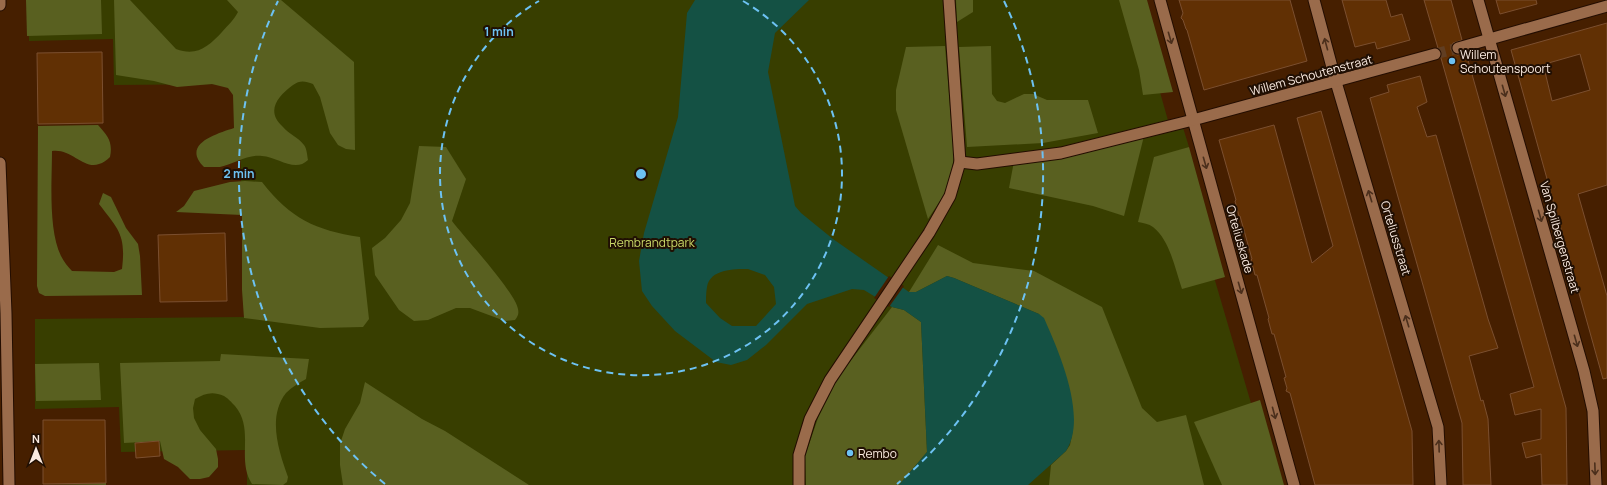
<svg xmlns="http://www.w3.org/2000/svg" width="1607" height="485" viewBox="0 0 1607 485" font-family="Manrope,sans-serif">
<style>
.green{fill:#383e00}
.forest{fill:#596020}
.water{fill:#145144;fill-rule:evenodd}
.pier{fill:#461f00}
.building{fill:#613004;stroke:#7b4f2f;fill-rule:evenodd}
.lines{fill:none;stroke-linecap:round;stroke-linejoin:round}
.minor-tunnel{stroke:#613e22;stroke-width:11;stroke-dasharray:11 5.5;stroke-linecap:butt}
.pedestrian-casing{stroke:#230d01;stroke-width:13}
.minor-casing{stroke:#230d01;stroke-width:13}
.pedestrian{stroke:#9a6b4b;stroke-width:11}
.minor{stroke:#9a6b4b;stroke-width:11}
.oneway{stroke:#4b2f1c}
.ring{fill:none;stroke:#6dc2f3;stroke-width:2;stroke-dasharray:7 5}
.poi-dot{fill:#6dc2f3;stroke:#200f03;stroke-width:1.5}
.labels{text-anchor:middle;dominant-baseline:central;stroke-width:4;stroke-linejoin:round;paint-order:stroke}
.poi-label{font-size:12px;fill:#fbebe1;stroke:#200f03;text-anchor:start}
.street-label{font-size:12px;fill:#fbebe1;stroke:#200f03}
.park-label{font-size:12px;fill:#cbda69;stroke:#200f03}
.centre{fill:#6dc2f3;stroke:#200f03;stroke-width:2}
.ring-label{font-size:12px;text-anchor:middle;font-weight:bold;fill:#6dc2f3;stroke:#200f03;stroke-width:4;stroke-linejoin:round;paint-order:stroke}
</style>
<rect width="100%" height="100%" fill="#461f00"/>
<path class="green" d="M28,0H1134L1169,124L1181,121L1189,147L1177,151L1275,485H247V450L121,452L119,407L35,409V319L244,317L239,84L114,85L113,39L29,41Z"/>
<g class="forest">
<path d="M26,0H101L102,34L27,36Z"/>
<path d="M114,0H130L176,49C197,57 209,46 222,32C228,25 234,20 238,12L227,0H281L354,62L355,150L346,149L338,145L330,133L320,97L313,84C305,81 300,80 293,85C278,96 265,111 283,127C289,134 298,137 304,145C307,149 307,155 308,160C295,173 278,157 262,156C248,154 234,164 220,167C215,167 209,167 204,167C181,144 216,134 234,128L233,95L228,88L212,84L177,87L154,81L116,75Z"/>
<path d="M956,0H973V12L957,22Z"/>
<path d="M1119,0H1147L1173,92L1143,95L1139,70Z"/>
<path d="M945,46L954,156L952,169L944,195L928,219L896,110V90L906,47Z"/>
<path d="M991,46L992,94L997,101L1005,103L1024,94H1033L1047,100H1088L1098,133L1043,143L967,147L959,47Z"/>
<path d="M98,125C108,136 113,142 110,157C107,160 103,163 99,164C84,170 71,148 52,151C52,180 48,230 61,256C64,262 68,267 72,271L114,272L122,269C126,235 119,230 99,204L103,193L111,197L126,228L138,244L140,256L142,295L45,296L39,293L37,286L38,126Z"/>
<path d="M1145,132L1124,216L1093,206L1009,188L1015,156Z"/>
<path d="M419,146L446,147L466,179L452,221C465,238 515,292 518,309C519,314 518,316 515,320L505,321L470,308H456L428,320L414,321L399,310L375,275L372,248L385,238L401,220L410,203Z"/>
<path d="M1189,147L1225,277L1182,289C1175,269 1170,240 1153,227C1149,224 1143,223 1138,222L1154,157Z"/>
<path d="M245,181L262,182C291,219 315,230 360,237L369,319L363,327L320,328L244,318L242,290V215L176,212L184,206L194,191L230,182Z"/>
<path d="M938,245L973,263L1034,271L1102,307L1142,408L1157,422L1186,415L1204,485H1049L1051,465L1066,451L1070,445L1073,430L1072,406L1039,314L954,278L947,276L916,292H909Z"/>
<path d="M892,307L904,310L921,322L927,452L899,485H806L805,456L818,418L838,377Z"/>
<path d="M221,354L309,359L306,379C299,383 292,387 286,393C267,417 279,452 288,477L287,482L283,485L252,484C236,459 255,430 235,406C231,402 229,399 224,396C213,391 205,393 195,399L193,408L194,418L200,430L216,449L218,459V467L209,477L200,479H190L178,467L164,459L160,441L124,443L120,363L220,361Z"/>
<path d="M99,363L101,400L36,401L35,364Z"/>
<path d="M365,382L422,419L445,431L529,485H343L340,465V444L345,429L360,403Z"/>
<path d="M1260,400L1284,485H1222L1194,422Z"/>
<path d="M106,483V485L37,484Z"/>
</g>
<path class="water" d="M695,0H809L775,33L768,72L795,206L801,213L833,239L909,292H916L947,276L954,278L1039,314L1044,318C1059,352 1088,417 1066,451L1028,485H899L927,452L921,322L904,310L892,307L864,290L852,289L807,304L766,345L747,360L731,365L716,362L675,331L652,306L642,291L639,261L644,233L678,117L687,13ZM748,269L765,275L774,287L776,304L756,326H732L720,318L706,303C706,298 706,292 707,287C710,269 734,269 748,269Z"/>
<path class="pier" d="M889,276L904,286L889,307L874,298Z"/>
<g class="building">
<path d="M1179,0H1290L1307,61L1204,90L1187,30L1186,29L1183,20L1181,18L1183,13Z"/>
<path d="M1342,0H1386L1391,17L1402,14L1410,40L1377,49L1375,42L1355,47Z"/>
<path d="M1424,0H1451L1462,40L1453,43L1451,47V50L1457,55L1466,53L1566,408L1567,485H1542L1541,454L1526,458L1522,443L1541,439V409L1515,415L1510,394L1534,387L1441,58L1442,52L1438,48Z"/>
<path d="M1496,0H1536L1537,4L1500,14Z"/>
<path d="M1607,23V185L1578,194L1607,296V378L1603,379L1511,50ZM1580,54L1590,90L1552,101L1545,72H1547L1545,64Z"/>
<path d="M102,52L103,123L38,124L37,53Z"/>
<path d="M1420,76L1427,102L1417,107L1427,137L1436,135L1488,319L1498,348L1469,356L1481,401L1483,400L1488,419L1491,485H1463L1462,423L1370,98L1389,92L1387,85Z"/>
<path d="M1321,111L1412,431L1413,485H1315L1290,393L1286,391L1287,388L1284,378L1286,377L1274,334H1272L1268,319L1269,318L1257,275H1255L1251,260L1252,259L1240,216H1239L1235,201L1236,200L1219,140L1274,125L1312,263L1333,246L1297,118Z"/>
<path d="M225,233L227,301L160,302L158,235Z"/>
<path d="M43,420H105L106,483L43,484Z"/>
<path d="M159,441L160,456L136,458L135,443Z"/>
</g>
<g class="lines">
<path class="minor-tunnel" d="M1435,54L1458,48"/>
<g class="pedestrian-casing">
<g id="pedestrian">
<path d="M960,162L977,164L1061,153L1193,120"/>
<path d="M799,485V455L810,419L830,380L929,233L950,196L960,162L949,0"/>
</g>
</g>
<g class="minor-casing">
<g id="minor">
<path d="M1160,0L1294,485"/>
<path d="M1314,0L1336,82L1438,427L1441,485"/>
<path d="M1478,0L1584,371L1593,411L1596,485"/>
<path d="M0,5V0"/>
<path d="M1458,48L1607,6"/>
<path d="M1193,120L1435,54"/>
<path d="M0,163L6,313L9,485"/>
</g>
</g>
<use href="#pedestrian" class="pedestrian"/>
<use href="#minor" class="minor"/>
</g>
<defs><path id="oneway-shaft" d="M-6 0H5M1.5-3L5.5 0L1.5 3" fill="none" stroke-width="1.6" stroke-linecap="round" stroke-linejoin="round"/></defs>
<g class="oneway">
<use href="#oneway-shaft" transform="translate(1170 38) rotate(74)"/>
<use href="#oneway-shaft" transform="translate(1326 44) rotate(-105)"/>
<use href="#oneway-shaft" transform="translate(1504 91) rotate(74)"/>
<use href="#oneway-shaft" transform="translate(1205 163) rotate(74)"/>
<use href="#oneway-shaft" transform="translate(1370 196) rotate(-107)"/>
<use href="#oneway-shaft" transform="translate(1540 216) rotate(74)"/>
<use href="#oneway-shaft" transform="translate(1240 288) rotate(74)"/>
<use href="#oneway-shaft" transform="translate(1407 321) rotate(-107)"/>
<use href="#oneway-shaft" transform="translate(1576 341) rotate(74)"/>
<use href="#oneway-shaft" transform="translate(1274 413) rotate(75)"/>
<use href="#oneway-shaft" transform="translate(1439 446) rotate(-92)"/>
<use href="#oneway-shaft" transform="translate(1595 469) rotate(88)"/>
</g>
<g class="ring">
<path d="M743 1A201 201 0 1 1 539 1"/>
<path d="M385 484A402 402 0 0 1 278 1M1004 1A402 402 0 0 1 897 484"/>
</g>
<g class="poi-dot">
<circle cx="1452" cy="61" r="4"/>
<circle cx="850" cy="453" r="4"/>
</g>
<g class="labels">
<g class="poi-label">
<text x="1460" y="54">Willem<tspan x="1460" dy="14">Schoutenspoort</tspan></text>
<text x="858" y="453">Rembo</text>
</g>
<g class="street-label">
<text transform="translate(1311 75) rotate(-15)">Willem Schoutenstraat</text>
<text transform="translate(1560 237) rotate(74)">Van Spilbergenstraat</text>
<text transform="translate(1396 238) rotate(73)">Orteliusstraat</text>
<text transform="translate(1240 239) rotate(74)">Orteliuskade</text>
</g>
<g class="park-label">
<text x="652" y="242">Rembrandtpark</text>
</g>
</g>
<circle cx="641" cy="174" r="6" class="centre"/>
<g class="ring-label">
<text x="499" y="36">1 min</text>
<text x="239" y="178">2 min</text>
</g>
<g transform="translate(36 449)" stroke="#200f03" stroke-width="3" paint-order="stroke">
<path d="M0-3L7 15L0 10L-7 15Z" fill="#fbebe1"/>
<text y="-6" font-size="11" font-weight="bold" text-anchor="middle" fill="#fbebe1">N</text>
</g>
</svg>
